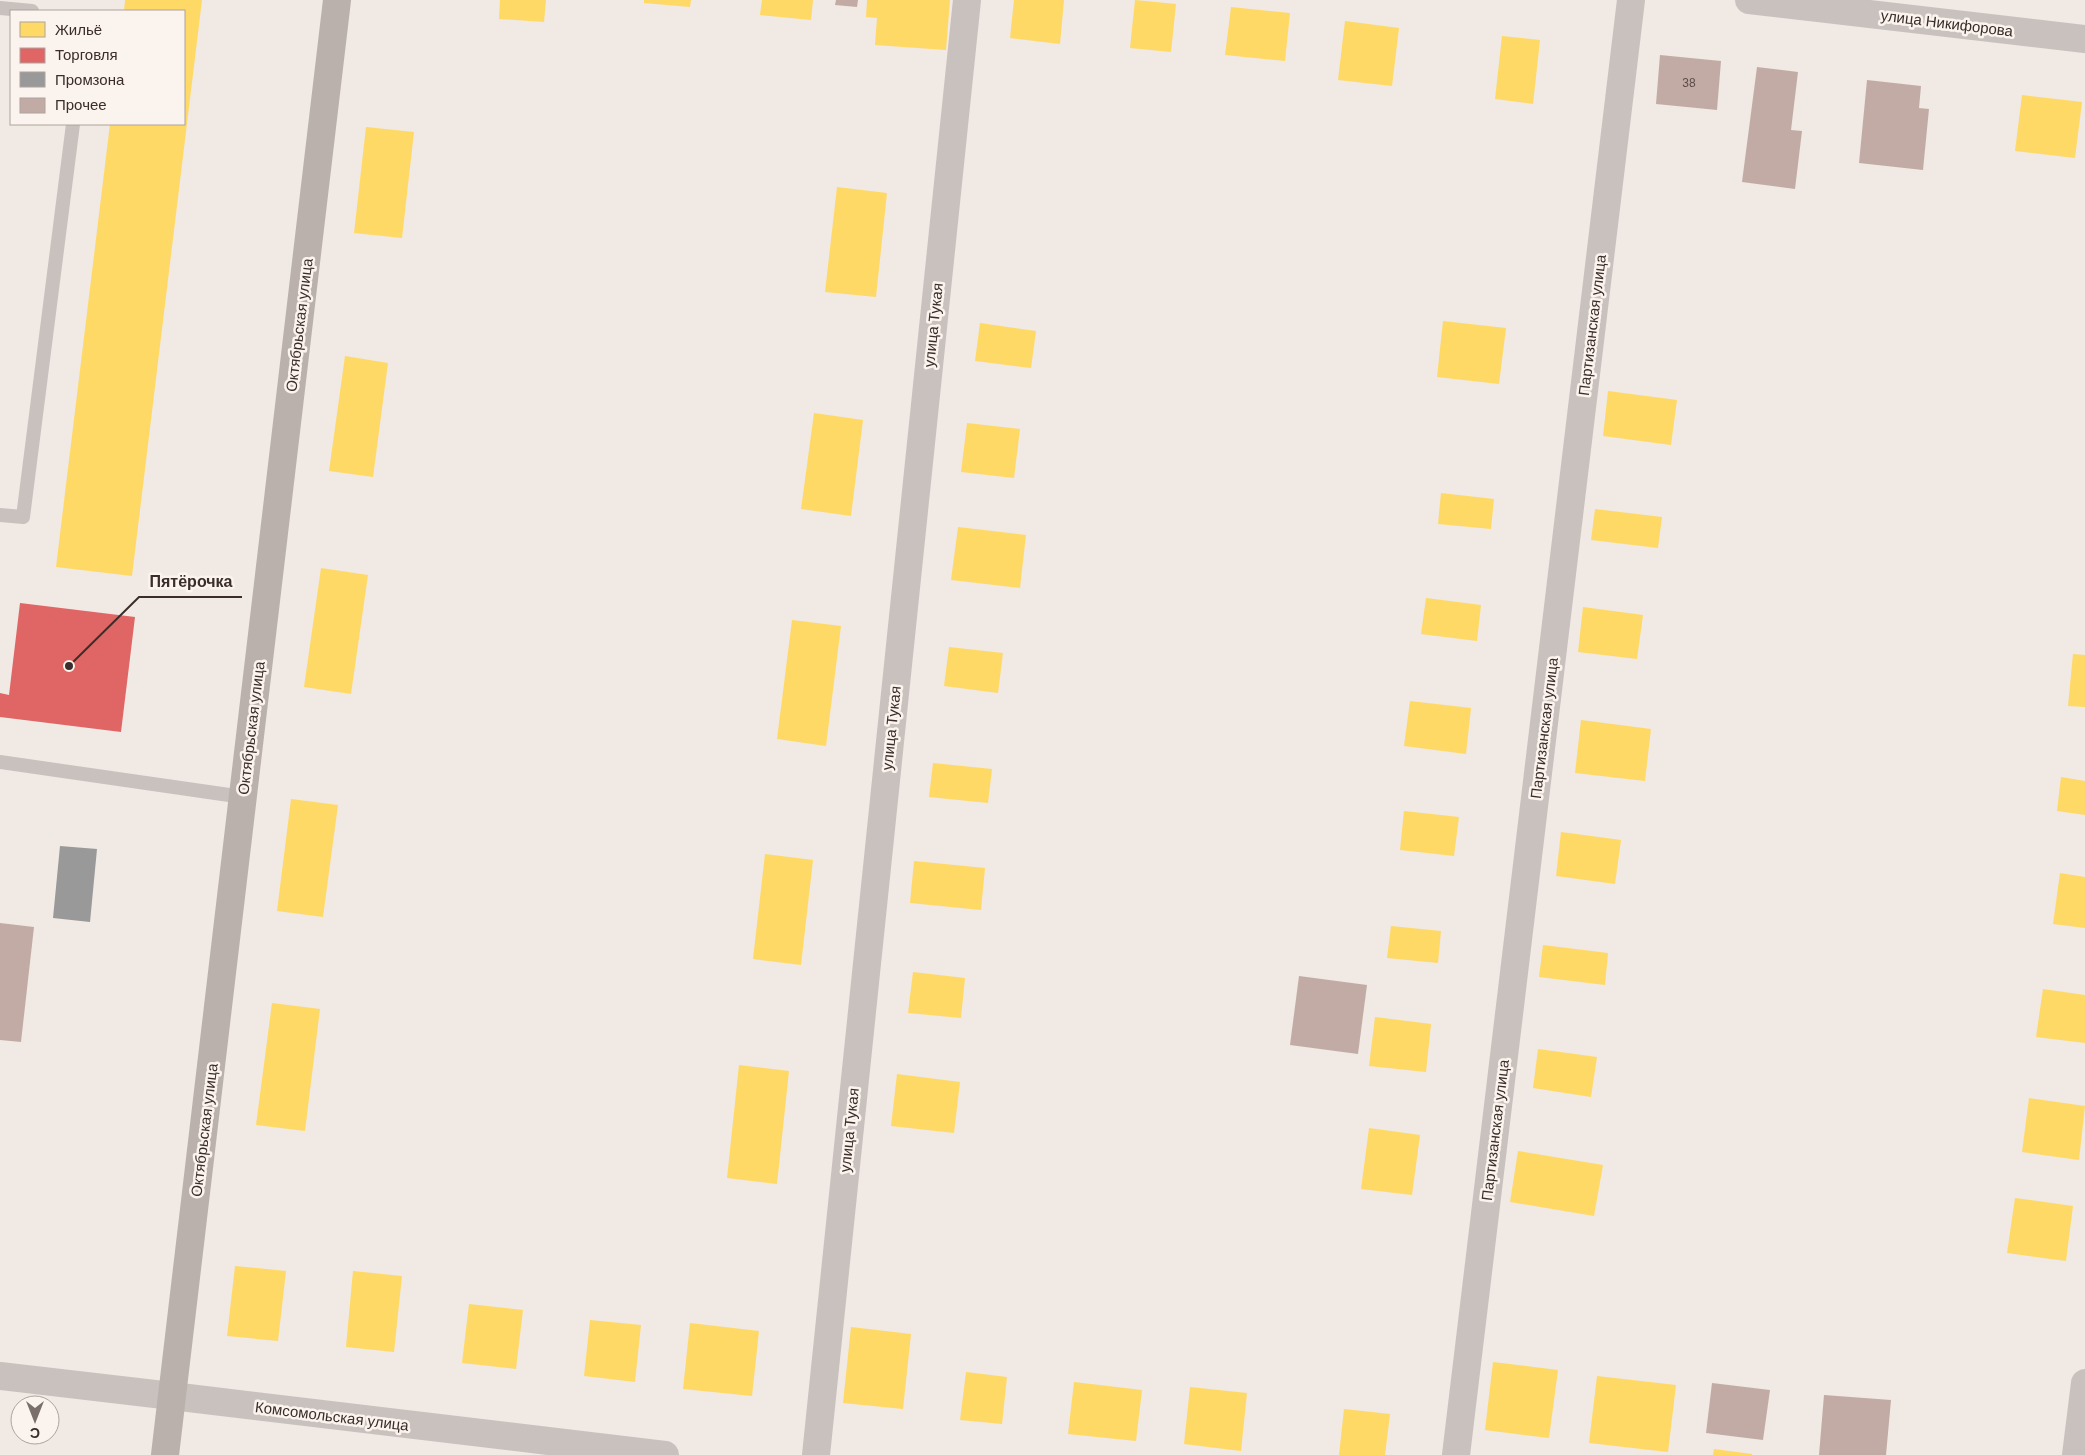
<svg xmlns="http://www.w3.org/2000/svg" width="2085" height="1455" viewBox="0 0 2085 1455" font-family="Helvetica,sans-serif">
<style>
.homes{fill:#ffd966}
.shops{fill:#e06666}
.industry{fill:#999}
.building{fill:#c3aba5}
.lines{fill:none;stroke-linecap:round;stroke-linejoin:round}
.service{stroke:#c9c1bd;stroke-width:14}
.minor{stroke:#c9c1bd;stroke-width:28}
.tertiary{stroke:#c9c1bd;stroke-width:28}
.secondary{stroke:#bab1ad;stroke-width:28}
.labels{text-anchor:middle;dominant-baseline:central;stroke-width:5;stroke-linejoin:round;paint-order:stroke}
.number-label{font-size:12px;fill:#5c4c49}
.street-label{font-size:15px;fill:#3a2d2a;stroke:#fbf3ed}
.leader{fill:none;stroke:#3a2d2a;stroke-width:2}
.callout-dot{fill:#3a2d2a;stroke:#fbf3ed;stroke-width:2}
.callout-label{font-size:16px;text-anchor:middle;font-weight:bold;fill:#3a2d2a;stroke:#fbf3ed;stroke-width:5;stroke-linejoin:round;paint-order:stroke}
</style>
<rect width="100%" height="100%" fill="#f0e9e4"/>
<g class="homes">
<path d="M125,0H202L132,576L56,567L110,124H184V11H124Z"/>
<path d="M500,0H546L544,22L499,19Z"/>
<path d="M644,0H691L690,7L644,3Z"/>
<path d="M762,0H813L811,20L760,15Z"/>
<path d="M867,0H950L946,50L875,45L877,18L866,17Z"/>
<path d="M1014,0H1064L1060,44L1010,38Z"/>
<path d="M1135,0L1176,4L1171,52L1130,48Z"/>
<path d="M1231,7L1290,13L1285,61L1225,55Z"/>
<path d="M1345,21L1399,28L1392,86L1338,80Z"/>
<path d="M1502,36L1540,40L1533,104L1495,99Z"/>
<path d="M2022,95L2082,102L2075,158L2015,151Z"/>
<path d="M366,127L414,132L402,238L354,233Z"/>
<path d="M837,187L887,193L876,297L825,292Z"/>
<path d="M1443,321L1506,328L1499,384L1437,377Z"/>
<path d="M980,323L1036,331L1031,368L975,361Z"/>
<path d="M345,356L388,363L373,477L329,471Z"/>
<path d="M1608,391L1677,400L1671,445L1603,436Z"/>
<path d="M814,413L863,420L851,516L801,509Z"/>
<path d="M967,423L1020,429L1014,478L961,472Z"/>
<path d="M1441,493L1494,499L1491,529L1438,524Z"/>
<path d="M1595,509L1662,517L1658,548L1591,540Z"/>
<path d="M958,527L1026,535L1020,588L951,580Z"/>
<path d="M321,568L368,575L351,694L304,687Z"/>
<path d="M1426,598L1481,605L1477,641L1421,634Z"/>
<path d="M1583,607L1643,615L1637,659L1578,652Z"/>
<path d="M792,620L841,626L826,746L777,739Z"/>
<path d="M949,647L1003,653L998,693L944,686Z"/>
<path d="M2073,654L2085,655V707L2068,706Z"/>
<path d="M1410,701L1471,708L1466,754L1404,746Z"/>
<path d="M1581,720L1651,729L1645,781L1575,773Z"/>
<path d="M933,763L992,769L988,803L929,797Z"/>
<path d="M2061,777L2085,781V815L2057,811Z"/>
<path d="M291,799L338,805L323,917L277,911Z"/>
<path d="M1404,811L1459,817L1454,856L1400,850Z"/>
<path d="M1561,832L1621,840L1615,884L1556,876Z"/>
<path d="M765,854L813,860L801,965L753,959Z"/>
<path d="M914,861L985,868L981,910L910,903Z"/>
<path d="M2060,873L2085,877V928L2053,924Z"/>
<path d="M1391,926L1441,931L1438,963L1387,958Z"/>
<path d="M1543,945L1608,953L1605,985L1539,977Z"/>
<path d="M913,972L965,978L961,1018L908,1013Z"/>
<path d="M2043,989L2085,995V1043L2036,1037Z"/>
<path d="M272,1003L320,1009L305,1131L256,1125Z"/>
<path d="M1375,1017L1431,1024L1426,1072L1369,1066Z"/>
<path d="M1538,1049L1597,1057L1591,1097L1533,1088Z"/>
<path d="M739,1065L789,1071L777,1184L727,1178Z"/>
<path d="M897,1074L960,1082L954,1133L891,1126Z"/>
<path d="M2029,1098L2085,1106L2079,1160L2022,1152Z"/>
<path d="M1369,1128L1420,1135L1412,1195L1361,1189Z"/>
<path d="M1518,1151L1603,1165L1594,1216L1510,1202Z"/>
<path d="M2015,1198L2073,1206L2066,1261L2007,1253Z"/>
<path d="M235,1266L286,1271L278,1341L227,1336Z"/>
<path d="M353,1271L402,1276L394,1352L346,1347Z"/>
<path d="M469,1304L523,1310L516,1369L462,1363Z"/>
<path d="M590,1320L641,1325L635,1382L584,1376Z"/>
<path d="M690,1323L759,1331L752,1396L683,1389Z"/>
<path d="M851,1327L911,1334L903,1409L843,1403Z"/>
<path d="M1493,1362L1558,1370L1549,1438L1485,1430Z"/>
<path d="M966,1372L1007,1377L1002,1424L960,1420Z"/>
<path d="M1597,1376L1676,1385L1668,1452L1589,1443Z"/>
<path d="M1074,1382L1142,1390L1136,1441L1068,1434Z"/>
<path d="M1190,1387L1247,1393L1241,1451L1184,1444Z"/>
<path d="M1344,1409L1390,1414L1385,1455H1339Z"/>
<path d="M1714,1449L1752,1454V1455H1713Z"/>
</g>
<path class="shops" d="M20,603L135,617L121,732L0,717V693L9,695Z"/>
<path class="industry" d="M60,846L97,849L90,922L53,918Z"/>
<g class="building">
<path d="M836,0H858L857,7L835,5Z"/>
<path d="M1660,55L1721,61L1717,110L1656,104Z"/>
<path d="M1757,67L1798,72L1791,130L1802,131L1795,189L1742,182Z"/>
<path d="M1867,80L1921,86L1919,108L1929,109L1923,170L1859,163Z"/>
<path d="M0,923L34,927L21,1042L0,1040Z"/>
<path d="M1299,976L1367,985L1358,1054L1290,1045Z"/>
<path d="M1712,1383L1770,1390L1763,1440L1706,1433Z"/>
<path d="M1824,1395L1891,1400L1886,1455H1819Z"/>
</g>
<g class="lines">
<g class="service">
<path d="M0,8L32,11"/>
<path d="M0,515L23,517L73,124"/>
<path d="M0,762L243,797"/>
</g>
<g class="minor">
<path d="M1749,0L2085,39"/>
<path d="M172,1396L665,1455"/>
<path d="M816,1455L967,0"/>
<path d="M1456,1455L1631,0"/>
<path d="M2076,1455L2085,1383"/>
</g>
<path class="tertiary" d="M0,1376L172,1396"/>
<path class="secondary" d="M165,1455L337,0"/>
</g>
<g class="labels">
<g class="number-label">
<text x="1689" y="83">38</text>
</g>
<g class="street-label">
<text transform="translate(1947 23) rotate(7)">улица Никифорова</text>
<text transform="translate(299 325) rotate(-83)">Октябрьская улица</text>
<text transform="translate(933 325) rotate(-84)">улица Тукая</text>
<text transform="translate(1592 325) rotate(-83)">Партизанская улица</text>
<text transform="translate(251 728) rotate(-83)">Октябрьская улица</text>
<text transform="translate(891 728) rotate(-84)">улица Тукая</text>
<text transform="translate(1544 728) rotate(-83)">Партизанская улица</text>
<text transform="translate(204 1130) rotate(-83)">Октябрьская улица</text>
<text transform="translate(849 1130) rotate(-84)">улица Тукая</text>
<text transform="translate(1495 1130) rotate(-83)">Партизанская улица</text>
<text transform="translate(332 1416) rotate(7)">Комсомольская улица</text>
</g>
</g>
<path class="leader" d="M69 666L139 597H242"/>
<circle class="callout-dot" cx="69" cy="666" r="5"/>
<g class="callout-label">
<text x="191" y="587">Пятёрочка</text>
</g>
<rect x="10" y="10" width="175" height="115" fill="#fbf3ed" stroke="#aea49f"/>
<rect x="20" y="22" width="25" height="15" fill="#ffd966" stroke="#aea49f"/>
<text x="55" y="35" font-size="15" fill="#3a2d2a">Жильё</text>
<rect x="20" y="48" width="25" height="15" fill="#e06666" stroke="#aea49f"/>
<text x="55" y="60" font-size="15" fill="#3a2d2a">Торговля</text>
<rect x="20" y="72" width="25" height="15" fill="#999999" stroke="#aea49f"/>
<text x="55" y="85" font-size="15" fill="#3a2d2a">Промзона</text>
<rect x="20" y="98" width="25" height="15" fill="#c3aba5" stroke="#aea49f"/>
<text x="55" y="110" font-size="15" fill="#3a2d2a">Прочее</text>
<g transform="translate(35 1420) rotate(180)"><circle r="24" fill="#fbf3ed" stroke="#aea49f"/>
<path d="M0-4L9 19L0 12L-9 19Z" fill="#7a6f6b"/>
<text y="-8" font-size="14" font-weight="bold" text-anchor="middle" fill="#3a2d2a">С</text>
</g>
</svg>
